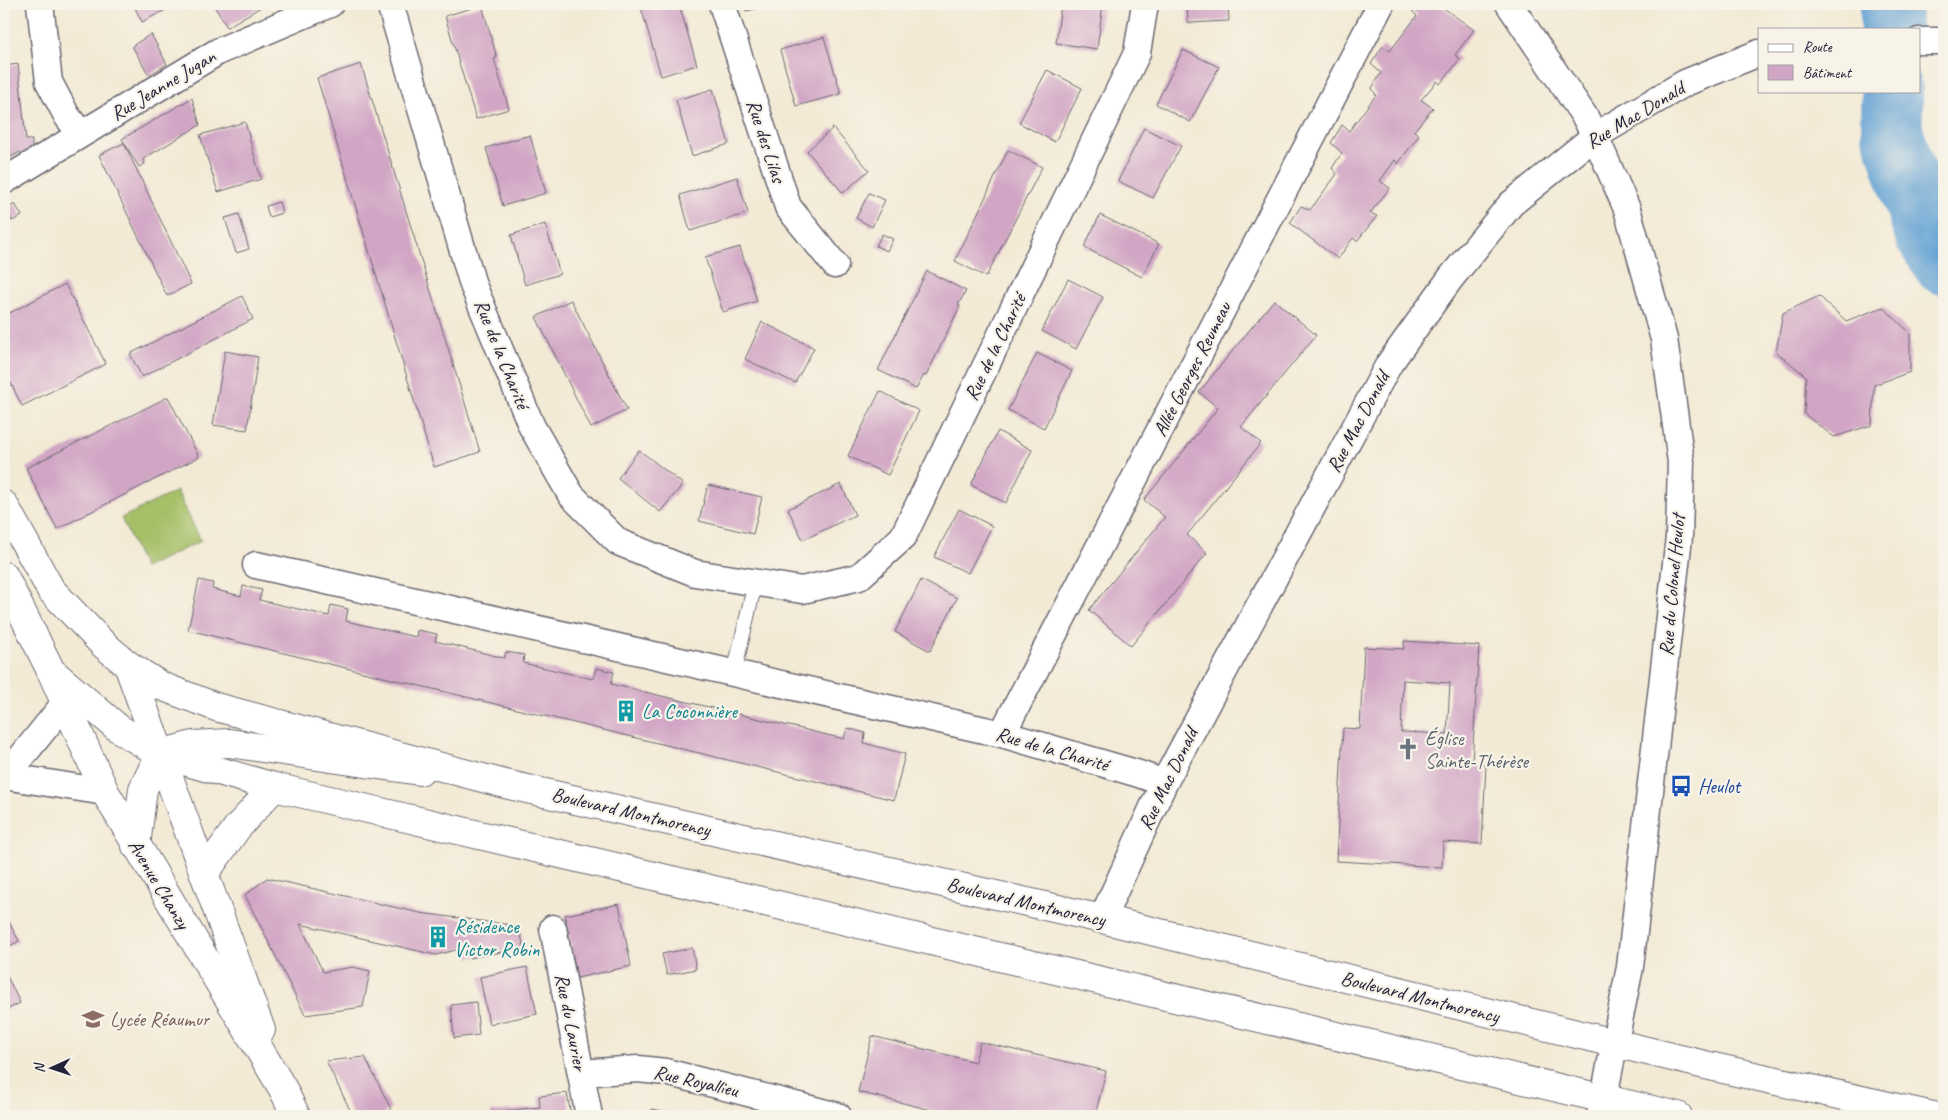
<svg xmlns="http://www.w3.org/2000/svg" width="1948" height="1120" viewBox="0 0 1948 1120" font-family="Caveat,sans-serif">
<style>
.garden{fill:#a6c067;stroke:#647151}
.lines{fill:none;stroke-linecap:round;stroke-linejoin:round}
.river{stroke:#61a0d3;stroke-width:62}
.building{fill:#d1a6c5;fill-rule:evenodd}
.lane-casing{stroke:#6b6871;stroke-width:16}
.street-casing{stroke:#6b6871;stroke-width:29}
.secondary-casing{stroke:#6b6871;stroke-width:30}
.primary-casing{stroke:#6b6871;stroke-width:30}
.lane{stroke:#fff;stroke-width:14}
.street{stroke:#fff;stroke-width:26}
.secondary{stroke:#fff;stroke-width:28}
.primary{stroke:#fff;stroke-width:28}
.labels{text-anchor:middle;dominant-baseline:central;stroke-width:4.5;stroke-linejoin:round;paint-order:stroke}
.street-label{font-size:20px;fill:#22223b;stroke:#f7f3e8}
.culture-label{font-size:20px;fill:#0d838f;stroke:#f7f3e8;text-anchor:start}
.worship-label{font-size:20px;fill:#5b616d;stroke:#f7f3e8;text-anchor:start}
.transit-label{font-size:20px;fill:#164399;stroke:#f7f3e8;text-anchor:start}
.education-label{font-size:20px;fill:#785e54;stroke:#f7f3e8;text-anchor:start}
</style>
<rect width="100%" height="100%" fill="#f7f3e8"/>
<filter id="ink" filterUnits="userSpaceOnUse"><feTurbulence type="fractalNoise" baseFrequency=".02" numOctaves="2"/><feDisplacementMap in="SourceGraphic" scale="10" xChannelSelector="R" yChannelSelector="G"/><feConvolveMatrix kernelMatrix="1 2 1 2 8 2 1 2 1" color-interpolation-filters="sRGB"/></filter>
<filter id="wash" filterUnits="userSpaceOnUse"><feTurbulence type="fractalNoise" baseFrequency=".0096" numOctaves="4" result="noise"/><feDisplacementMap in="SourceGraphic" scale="20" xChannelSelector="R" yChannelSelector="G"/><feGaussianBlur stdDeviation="1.12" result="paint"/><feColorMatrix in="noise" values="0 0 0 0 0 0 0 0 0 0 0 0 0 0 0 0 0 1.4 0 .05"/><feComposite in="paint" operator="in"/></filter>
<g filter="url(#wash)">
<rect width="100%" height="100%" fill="#f3ead5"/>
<path class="garden" d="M177,491L201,541L144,568L121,518Z"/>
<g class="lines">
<g class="river">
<path d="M1891,4V29"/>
<path d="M1892,91V131L1926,236L1944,264"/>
</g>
</g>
<g id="blocks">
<g class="building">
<path d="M133,4H171L173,6L142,22Z"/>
<path d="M213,4H266L227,27Z"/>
<path d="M640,4H679L697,65L661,76Z"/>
<path d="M743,4H774V5L746,11Z"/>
<path d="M1061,4H1103L1097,49L1056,43Z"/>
<path d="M1187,4H1228L1229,21L1188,23Z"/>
<path d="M1417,4H1438L1474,30L1455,55L1460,59L1440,84L1437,81L1421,100L1433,108L1414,131L1419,135L1398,164L1395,160L1380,181L1390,188L1370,213L1377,216L1357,241L1353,238L1338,259L1290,223L1301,206L1310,210L1337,174L1332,168L1342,153L1331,143L1342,125L1349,131L1376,95L1372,88L1381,73L1371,64L1383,46L1390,51L1417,16L1412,11Z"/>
<path d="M482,5L497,58L494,59L509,109L476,119L445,16Z"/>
<path d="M151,34L167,64L149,75L132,46Z"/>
<path d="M824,37L841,94L796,106L780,50Z"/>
<path d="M1183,50L1219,67L1190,122L1156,104Z"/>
<path d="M18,64L26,140H32V149L21,154L20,152L4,161V66Z"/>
<path d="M361,64L480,452L434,467L317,78Z"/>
<path d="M1047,70L1082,88L1055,142L1019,123Z"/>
<path d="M713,89L729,144L692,156L676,100Z"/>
<path d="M192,98L200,125L143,159L145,164L139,167L122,139Z"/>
<path d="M245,122L261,179L218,192L200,135Z"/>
<path d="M833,128L869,170L843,193L807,151Z"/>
<path d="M1144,128L1181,146L1153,198L1118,181Z"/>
<path d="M530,135L546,193L503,206L486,148Z"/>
<path d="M124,143L191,284L167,296L99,155Z"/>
<path d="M1008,150L1042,167L986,277L955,261Z"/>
<path d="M737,177L748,213L690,231L680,195Z"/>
<path d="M869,193L885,200L872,227L856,218Z"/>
<path d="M279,202L282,213L269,217L266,206Z"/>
<path d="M15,204L22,216L12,221L6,209Z"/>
<path d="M239,214L249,249L236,253L225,218Z"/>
<path d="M1100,215L1159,244L1142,277L1084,247Z"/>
<path d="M545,224L560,274L525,285L511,235Z"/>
<path d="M882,234L893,239L887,251L876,246Z"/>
<path d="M740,247L757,301L723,312L705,257Z"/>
<path d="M927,271L966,291L958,305L960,306L926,376L924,375L916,389L878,370Z"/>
<path d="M1068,279L1103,297L1076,349L1042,331Z"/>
<path d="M65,284L106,364L22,406L4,369V316Z"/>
<path d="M242,296L253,319L142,377L130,354Z"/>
<path d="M1819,296L1846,321L1883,307L1910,333V372L1874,385L1872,425L1834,437L1804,414L1806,376L1776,352L1783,313Z"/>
<path d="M571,300L627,410L591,428L536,317Z"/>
<path d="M1274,300L1316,335L1241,427L1261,443L1187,535L1207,553L1131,646L1089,610L1165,517L1144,500L1218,408L1199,392Z"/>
<path d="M762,322L814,348L795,383L745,359Z"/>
<path d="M225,351L258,357L247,430L213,425Z"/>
<path d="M1037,353L1072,371L1044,428L1008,410Z"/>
<path d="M880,391L919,411L888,475L848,456Z"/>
<path d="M168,397L199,457L57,529L26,468Z"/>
<path d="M998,431L1032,450L1006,503L971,485Z"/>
<path d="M639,450L683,484L660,512L618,478Z"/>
<path d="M841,484L855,515L803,540L788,509Z"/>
<path d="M708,485L762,497L753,534L699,521Z"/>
<path d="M959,509L992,526L968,573L934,557Z"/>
<path d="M199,580L213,583L212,589L241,596L243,586L262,590L259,600L329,616L331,605L348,609L346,621L416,637L417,630L437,634L435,641L504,658L506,652L524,655L523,663L593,679L596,668L614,672L611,684L844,739L847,728L865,733L864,743L905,754L894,800L188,630Z"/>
<path d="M921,580L957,598L930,651L895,632Z"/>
<path d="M1404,641L1479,646L1472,763L1486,765L1482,844L1443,842L1442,867L1336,861L1343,728L1360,729L1364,647L1404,649ZM1403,680L1450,683L1447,734L1401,732Z"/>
<path d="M267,878L420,913L519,926L524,948L469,958L468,947L436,955L300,924L323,972L353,967L370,971L363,1007L305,1015L245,895Z"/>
<path d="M619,904L631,966L577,978L565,915Z"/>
<path d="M4,913L19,941L4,949Z"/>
<path d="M692,948L696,969L667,975L662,954Z"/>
<path d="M527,967L537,1014L489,1024L480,977Z"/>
<path d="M4,970L20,1003L4,1011Z"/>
<path d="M476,1002L479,1035L454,1038L451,1005Z"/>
<path d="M872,1036L975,1062L980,1042L1106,1071L1095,1116H956L858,1092Z"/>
<path d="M365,1057L391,1109L384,1113L385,1116H353L326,1061Z"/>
<path d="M567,1093L571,1116H491V1112L540,1107L539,1096Z"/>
<path d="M652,1109L679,1115V1116H651Z"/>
</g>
</g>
</g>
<g filter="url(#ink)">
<use href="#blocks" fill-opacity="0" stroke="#6b6871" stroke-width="1"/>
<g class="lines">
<g class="lane-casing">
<path id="lane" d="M734,673L755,583"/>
</g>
<g class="street-casing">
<g id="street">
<path d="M40,4L49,82L67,116L81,134"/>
<path d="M390,4L473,285L532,427L571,495L618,542L695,573L802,590L859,577L903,537L1137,53L1145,4"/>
<path d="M722,4L788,207L835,265"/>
<path d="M1509,4L1585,117L1595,136L1627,209L1664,339L1681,462L1679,537L1630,967L1600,1116"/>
<path d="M1919,41H1944"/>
<path d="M4,181L219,51L330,4"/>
<path d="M256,565L1002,734L1139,774L1164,783"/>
<path d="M1002,734L1381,4"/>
<path d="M7,775L65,703"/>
<path d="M4,776L105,792"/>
<path d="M1102,919L1164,783L1389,364L1450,279L1511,204L1595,136L1685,83L1759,53"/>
<path d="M553,928L589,1116"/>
<path d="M581,1073L638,1069L666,1072L838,1116"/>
</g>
</g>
<g class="secondary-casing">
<g id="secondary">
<path d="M128,665L261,1030"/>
<path d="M51,671L105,792L283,1089L296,1116"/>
<path d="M136,846L143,789L160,754L193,745L229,743L420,771"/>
<path d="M204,874L237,828L274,787"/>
</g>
</g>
<g class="primary-casing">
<g id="primary">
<path d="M4,505L51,590L103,644L128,665L161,686L216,707L505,784L1102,919L1705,1065L1933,1116"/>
<path d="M4,576L51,671L118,728L160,754L274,787L1678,1116"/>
</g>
</g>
<use href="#lane" class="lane"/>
<use href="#street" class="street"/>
<use href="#secondary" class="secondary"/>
<use href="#primary" class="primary"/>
</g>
</g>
<defs>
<g id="building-bare" transform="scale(1.725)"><path d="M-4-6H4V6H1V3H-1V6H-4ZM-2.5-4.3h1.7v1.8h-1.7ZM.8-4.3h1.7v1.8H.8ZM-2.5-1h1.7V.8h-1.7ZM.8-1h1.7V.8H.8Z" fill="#0f9aa8" stroke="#f7f3e8" stroke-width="2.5" paint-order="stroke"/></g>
<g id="church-bare" transform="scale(1.725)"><path d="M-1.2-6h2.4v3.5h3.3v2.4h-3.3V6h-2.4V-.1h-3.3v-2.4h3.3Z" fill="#6b7280" stroke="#f7f3e8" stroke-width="2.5" paint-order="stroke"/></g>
<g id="bus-bare" transform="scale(1.725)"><path d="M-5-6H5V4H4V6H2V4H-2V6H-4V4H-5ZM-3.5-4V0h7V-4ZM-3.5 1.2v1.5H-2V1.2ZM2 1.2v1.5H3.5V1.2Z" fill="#1a4fb4" stroke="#f7f3e8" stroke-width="2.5" paint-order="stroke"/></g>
<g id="school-bare" transform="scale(1.725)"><path d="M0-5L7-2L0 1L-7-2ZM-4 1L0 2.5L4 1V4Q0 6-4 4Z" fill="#8d6e63" stroke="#f7f3e8" stroke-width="2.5" paint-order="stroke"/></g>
</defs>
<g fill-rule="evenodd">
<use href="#building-bare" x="626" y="711"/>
<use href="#church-bare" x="1408" y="749"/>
<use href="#bus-bare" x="1681" y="786"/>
<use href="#building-bare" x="438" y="937"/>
<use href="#school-bare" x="93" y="1019"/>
</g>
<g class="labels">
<g class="street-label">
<text transform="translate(163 85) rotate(-31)">Rue Jeanne Jugan</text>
<text transform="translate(1635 115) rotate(-31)">Rue Mac Donald</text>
<text transform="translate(766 141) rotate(72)">Rue des Lilas</text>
<text transform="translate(995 347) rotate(-64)">Rue de la Charité</text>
<text transform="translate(502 354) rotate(68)">Rue de la Charité</text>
<text transform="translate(1192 369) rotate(-63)">Allée Georges Reumeau</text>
<text transform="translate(1358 422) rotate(-62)">Rue Mac Donald</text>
<text transform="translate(1672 585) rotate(-85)">Rue du Colonel Heulot</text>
<text transform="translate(1052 749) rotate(16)">Rue de la Charité</text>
<text transform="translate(1168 779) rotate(-64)">Rue Mac Donald</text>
<text transform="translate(631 812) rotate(13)">Boulevard Montmorency</text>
<text transform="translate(159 884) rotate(59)">Avenue Chanzy</text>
<text transform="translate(1026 902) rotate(13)">Boulevard Montmorency</text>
<text transform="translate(1420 997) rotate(14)">Boulevard Montmorency</text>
<text transform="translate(571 1022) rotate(79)">Rue du Laurier</text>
<text transform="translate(696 1081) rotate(13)">Rue Royallieu</text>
</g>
<g class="culture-label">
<text x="642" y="711">La Coconnière</text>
<text x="454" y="926">Résidence<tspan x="454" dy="23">Victor Robin</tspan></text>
</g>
<g class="worship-label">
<text x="1425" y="738">Église<tspan x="1425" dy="23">Sainte-Thérèse</tspan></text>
</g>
<g class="transit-label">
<text x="1698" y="786">Heulot</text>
</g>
<g class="education-label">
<text x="110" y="1019">Lycée Réaumur</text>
</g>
</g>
<rect width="1948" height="1120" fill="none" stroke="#f7f3e8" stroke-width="20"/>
<rect x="1758" y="28" width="162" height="65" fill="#f7f3e8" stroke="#a29fa3"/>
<rect x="1768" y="44" width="25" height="8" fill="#ffffff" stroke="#a29fa3"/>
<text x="1803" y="52" font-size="15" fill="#22223b">Route</text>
<rect x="1768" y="65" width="25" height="15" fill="#d1a6c5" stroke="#a29fa3"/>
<text x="1803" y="78" font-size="15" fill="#22223b">Bâtiment</text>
<g transform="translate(52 1068) rotate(267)" stroke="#f7f3e8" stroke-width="4" paint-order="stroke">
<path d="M0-4L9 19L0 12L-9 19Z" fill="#22223b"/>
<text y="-8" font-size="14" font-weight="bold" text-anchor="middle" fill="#22223b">N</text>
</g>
</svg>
